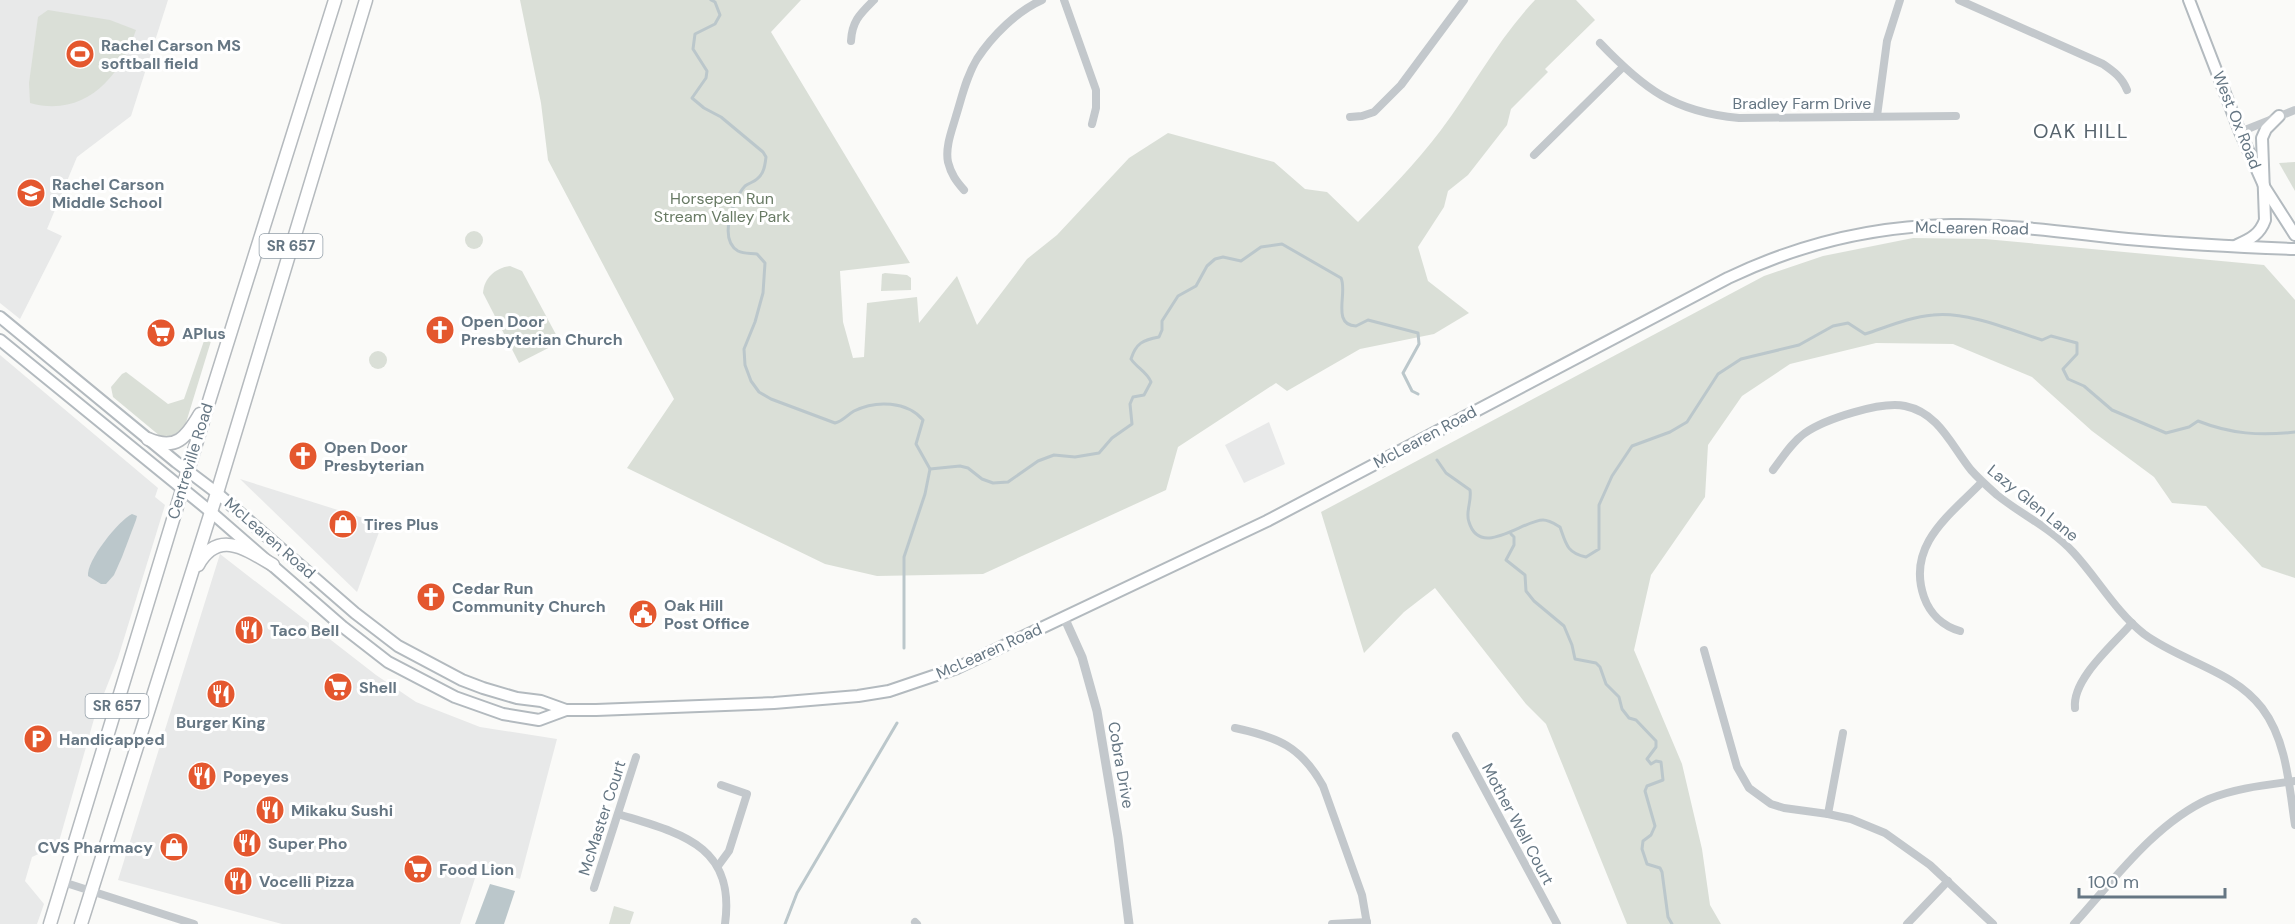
<svg xmlns="http://www.w3.org/2000/svg" width="2295" height="924" viewBox="0 0 2295 924" font-family="'DM Sans',sans-serif">
<style>
.built{fill:#e8e9e9}
.green{fill:#dadfd7}
.water{fill:#bbc7cb}
.lines{fill:none;stroke-linecap:round;stroke-linejoin:round}
.stream{stroke:#bbc7cb;stroke-width:3}
.secondary-casing{stroke:#b3babf;stroke-width:14}
.primary-casing{stroke:#b5babe;stroke-width:15}
.minor{stroke:#c3c8cc;stroke-width:8}
.tertiary{stroke:#c3c8cc;stroke-width:9}
.secondary{stroke:#fff;stroke-width:10}
.primary{stroke:#fff;stroke-width:12}
.labels{text-anchor:middle;dominant-baseline:central;stroke-width:6;stroke-linejoin:round;paint-order:stroke}
.shield{fill:#fff;stroke:#939fa8;stroke-width:1.5}
.shield-label{font-size:15px;font-weight:bold;fill:#657683}
.poi-label{font-size:16px;font-weight:bold;fill:#657683;stroke:#fff;text-anchor:start}
.street-label{font-size:16px;fill:#657683;stroke:#fff}
.park-label{font-size:16px;fill:#687a64;stroke:#fff}
.quarter-label{font-size:20px;letter-spacing:1.5px;fill:#57646e;stroke:#fff}
</style>
<rect width="100%" height="100%" fill="#fafaf8"/>
<g class="built">
<path d="M0,0H168L131,116L77,157L47,229L62,236L20,319L0,303Z"/>
<path d="M0,355L158,488L155,497L165,505L118,658L94,719L58,845L32,857L25,881L44,904L37,924H0Z"/>
<path d="M1269,422L1285,464L1244,483L1225,445Z"/>
<path d="M240,479L382,524L357,592Z"/>
<path d="M220,554L376,675L416,702L480,727L557,739L520,879L479,866L460,924H282L118,880Z"/>
</g>
<g class="green">
<path d="M520,0H801L771,32L910,263L840,271L843,322L853,358L864,357L867,303L917,297L919,323L957,276L977,325L1027,259L1057,235L1129,158L1168,133L1274,162L1305,189L1327,192L1358,222C1387,193 1416,163 1441,130C1473,87 1498,39 1535,0H1576L1595,20L1545,69L1548,72L1511,109L1507,125L1468,175L1448,191L1444,207L1418,247L1428,281L1469,313L1434,334L1360,349L1287,391L1276,383L1178,447L1166,490L983,574L877,576L825,564L627,468L674,399L548,160L541,103Z"/>
<path d="M48,10L110,20L136,30C120,78 84,118 30,103L29,83L38,17Z"/>
<path d="M2295,162V191L2279,163Z"/>
<circle cx="474" cy="240" r="9"/>
<path d="M1913,238L1985,239L2264,265L2295,300V578L2262,567L2206,506L2172,503L2154,477L2092,431L2032,377L1953,344L1876,343L1790,364L1742,396L1708,445L1705,497L1651,575L1634,650L1682,764L1702,849L1710,905L1721,924H1627L1546,724L1526,704L1435,588L1404,612L1364,653L1321,512L1764,276L1823,256Z"/>
<path d="M510,266L522,271L560,342L519,363L483,293C484,278 495,268 510,266Z"/>
<path d="M885,273L907,275L911,278V290L881,291L882,274Z"/>
<path d="M215,328L185,426C178,434 170,438 160,436L113,397L111,387L122,374L126,372L168,404L184,399L206,335L210,330Z"/>
<circle cx="378" cy="360" r="9"/>
<path d="M614,906L634,912L630,924H609Z"/>
</g>
<g class="water">
<path d="M132,514L137,516L136,520L122,557L114,575L106,584H101L88,576C86,561 119,520 132,514Z"/>
<path d="M490,884L515,891L504,924H475Z"/>
</g>
<g class="lines">
<g class="stream">
<path d="M711,0L715,2L720,15L715,24L695,34L693,49L707,71L706,78L692,98L704,108L721,117L763,152L766,157C765,165 764,174 757,179C754,182 749,183 745,186C733,199 718,239 738,251C744,254 751,253 757,254L765,263L763,293L755,322L744,349L745,365L751,381L759,392L771,399L835,423C843,421 847,415 854,411C876,400 907,401 923,420L916,444L930,469L960,466L968,468L982,479L993,483L1008,482L1038,461L1054,455L1075,457L1099,453L1112,438L1132,424L1130,404L1133,397L1144,395L1151,382C1147,372 1137,368 1131,359C1136,343 1143,340 1159,337L1162,330V321L1178,296L1196,286L1207,266L1215,259L1223,257L1241,261L1261,247L1282,244L1341,278C1348,292 1331,325 1356,326L1368,320L1418,333L1419,344L1403,373L1412,391L1418,394"/>
<path d="M1437,460L1446,473L1470,490C1472,502 1465,512 1469,522C1480,559 1523,520 1543,520C1549,520 1555,524 1560,527C1566,544 1567,553 1586,557L1599,549V505L1612,476L1632,446L1670,432L1687,422L1718,374L1741,359L1799,345L1833,326L1848,323L1865,334C1887,327 1909,317 1933,315C1966,311 2011,330 2042,340L2051,336L2077,343V354L2063,369L2068,379L2084,386L2112,410L2166,433L2189,427L2198,421C2231,434 2260,436 2295,432"/>
<path d="M1511,534L1514,537V545L1506,560L1525,575L1526,591L1534,601L1564,626L1572,645L1575,659L1596,663L1600,667L1606,684L1619,697L1622,709L1629,718L1636,720L1656,741V747L1647,759L1651,764L1656,761L1661,762L1663,780L1647,786L1645,791L1655,826L1651,835L1643,841L1642,849L1647,864L1660,868L1662,872L1668,917L1672,924"/>
<path d="M904,648V557L925,494L930,469"/>
<path d="M785,924L797,893L897,723"/>
</g>
<g class="secondary-casing">
<g id="secondary">
<path d="M2189,0L2240,132L2265,188L2295,235"/>
<path d="M2237,245C2251,239 2260,234 2265,220L2262,138L2266,129L2279,116"/>
<path d="M0,317L176,462L217,493L355,613L398,646L462,680L483,688L517,698L541,701L566,710H596L774,703L858,696L889,691L957,668L1267,521L1728,278C1797,245 1874,226 1951,225C2010,224 2069,233 2128,239C2183,244 2239,247 2295,249"/>
<path d="M0,340L211,512L343,627L388,662L455,697L503,714L539,720L566,710"/>
</g>
</g>
<g class="primary-casing">
<g id="primary">
<path d="M148,439C176,451 186,438 200,414"/>
<path d="M198,565C218,529 246,549 273,565"/>
<path d="M50,924L210,398L335,0"/>
<path d="M81,924L217,493L366,0"/>
</g>
</g>
<g class="minor">
<path d="M1064,0L1096,90V108L1092,124"/>
<path d="M1959,0L2103,64C2113,71 2122,77 2127,90"/>
<path d="M851,41C852,21 860,14 874,0"/>
<path d="M1600,43C1644,89 1674,112 1739,118L1956,116"/>
<path d="M1877,116L1887,41L1900,0"/>
<path d="M1350,117L1362,116L1374,112L1401,85L1464,0"/>
<path d="M2240,132L2295,110"/>
<path d="M1534,155L1623,67"/>
<path d="M964,190C956,181 951,174 948,162C945,147 952,130 956,116C962,97 966,77 977,59C992,36 1017,11 1042,0"/>
<path d="M1773,470C1783,457 1792,442 1805,433C1825,419 1881,401 1905,406C1939,413 1951,445 1971,470C1979,479 1988,487 1997,495C2022,515 2051,528 2073,552C2098,579 2115,611 2144,634C2182,662 2233,670 2262,708C2287,741 2289,786 2295,825"/>
<path d="M1960,631C1943,626 1930,614 1924,597C1906,545 1950,515 1982,482"/>
<path d="M1704,650L1737,767L1749,788L1771,804L1784,808L1828,814L1851,819L1885,833L1930,865L1993,924"/>
<path d="M2075,708C2072,679 2113,645 2132,623"/>
<path d="M1235,728C1277,737 1301,746 1323,786L1362,895L1367,924"/>
<path d="M1456,736L1557,924"/>
<path d="M618,814C679,833 736,844 725,924"/>
<path d="M1828,814L1843,733"/>
<path d="M718,866L729,851L747,794L721,785"/>
<path d="M63,882L194,924"/>
<path d="M594,888L636,757"/>
<path d="M915,922L917,924"/>
<path d="M1332,924L1367,922"/>
<path d="M1907,924L1948,881"/>
<path d="M2074,924C2113,881 2155,823 2209,799C2236,788 2266,785 2295,781"/>
</g>
<path class="tertiary" d="M1064,617L1082,657L1097,711L1118,837L1129,924"/>
<use href="#secondary" class="secondary"/>
<use href="#primary" class="primary"/>
</g>
<defs>
<g id="stadium-disc" transform="scale(1.5)"><circle r="9.5" fill="#e4572e" stroke="#fff"/><path d="M0-5a6.5 5 0 1 0 0 10a6.5 5 0 1 0 0-10ZM-3.5-1.8h7v3.6h-7Z" fill="#fff"/></g>
<g id="school-disc" transform="scale(1.5)"><circle r="9.5" fill="#e4572e" stroke="#fff"/><path d="M0-5L7-2L0 1L-7-2ZM-4 1L0 2.5L4 1V4Q0 6-4 4Z" fill="#fff"/></g>
<g id="church-disc" transform="scale(1.5)"><circle r="9.5" fill="#e4572e" stroke="#fff"/><path d="M-1.2-6h2.4v3.5h3.3v2.4h-3.3V6h-2.4V-.1h-3.3v-2.4h3.3Z" fill="#fff"/></g>
<g id="supermarket-disc" transform="scale(1.5)"><circle r="9.5" fill="#e4572e" stroke="#fff"/><path d="M-6-5.5h2.5l.6 2H6L4.5 2H-2.5L-4.4-4H-6ZM-1.5 3.2a1.3 1.3 0 1 0 .1 0ZM3 3.2a1.3 1.3 0 1 0 .1 0Z" fill="#fff"/></g>
<g id="shop-disc" transform="scale(1.5)"><circle r="9.5" fill="#e4572e" stroke="#fff"/><path d="M-5-2.5h2.3a2.7 3.5 0 0 1 5.4 0H5L5.5 6h-11ZM-1.5-2.5h3a1.5 2.3 0 0 0-3 0Z" fill="#fff"/></g>
<g id="civic-disc" transform="scale(1.5)"><circle r="9.5" fill="#e4572e" stroke="#fff"/><path d="M-.6-6.5H3V-4.5H.6V-3L4-1V1h2V6H-6V1h2V-1L-.6-3ZM-1.2 2.5V6h2.4V2.5Z" fill="#fff"/></g>
<g id="restaurant-disc" transform="scale(1.5)"><circle r="9.5" fill="#e4572e" stroke="#fff"/><path d="M-5-6h1v4h1v-4h1v4h1v-4h1v5L-1.5 .5V6h-2V.5L-5-1ZM5-6V6H3V1.5H1.5Q1.5-4 5-6Z" fill="#fff"/></g>
<g id="parking-disc" transform="scale(1.5)"><circle r="9.5" fill="#e4572e" stroke="#fff"/><path d="M-3.5-5.5H1a3.5 3.5 0 0 1 0 7H-1V5.5H-3.5ZM-1-3.4V-.6H.8a1.4 1.4 0 0 0 0-2.8Z" fill="#fff"/></g>
</defs>
<g fill-rule="evenodd">
<use href="#stadium-disc" x="80" y="54"/>
<use href="#school-disc" x="31" y="193"/>
<use href="#church-disc" x="440" y="330"/>
<use href="#supermarket-disc" x="161" y="333"/>
<use href="#church-disc" x="303" y="456"/>
<use href="#shop-disc" x="343" y="524"/>
<use href="#church-disc" x="431" y="597"/>
<use href="#civic-disc" x="643" y="614"/>
<use href="#restaurant-disc" x="249" y="630"/>
<use href="#supermarket-disc" x="338" y="687"/>
<use href="#restaurant-disc" x="221" y="694"/>
<use href="#parking-disc" x="38" y="739"/>
<use href="#restaurant-disc" x="202" y="776"/>
<use href="#restaurant-disc" x="270" y="810"/>
<use href="#restaurant-disc" x="247" y="843"/>
<use href="#shop-disc" x="174" y="847"/>
<use href="#supermarket-disc" x="418" y="869"/>
<use href="#restaurant-disc" x="238" y="881"/>
</g>
<g class="labels">
<g class="shield">
<rect x="259.5" y="234" width="63" height="24" rx="4.5"/>
<rect x="85.5" y="694" width="63" height="24" rx="4.5"/>
</g>
<g class="shield-label">
<text x="291" y="246">SR 657</text>
<text x="117" y="706">SR 657</text>
</g>
<g class="poi-label">
<text x="101" y="45">Rachel Carson MS<tspan x="101" dy="18">softball field</tspan></text>
<text x="52" y="184">Rachel Carson<tspan x="52" dy="18">Middle School</tspan></text>
<text x="461" y="321">Open Door<tspan x="461" dy="18">Presbyterian Church</tspan></text>
<text x="182" y="333">APlus</text>
<text x="324" y="447">Open Door<tspan x="324" dy="18">Presbyterian</tspan></text>
<text x="364" y="524">Tires Plus</text>
<text x="452" y="588">Cedar Run<tspan x="452" dy="18">Community Church</tspan></text>
<text x="664" y="605">Oak Hill<tspan x="664" dy="18">Post Office</tspan></text>
<text x="270" y="630">Taco Bell</text>
<text x="359" y="687">Shell</text>
<text x="221" y="722" text-anchor="middle">Burger King</text>
<text x="59" y="739">Handicapped</text>
<text x="223" y="776">Popeyes</text>
<text x="291" y="810">Mikaku Sushi</text>
<text x="268" y="843">Super Pho</text>
<text x="153" y="847" text-anchor="end">CVS Pharmacy</text>
<text x="439" y="869">Food Lion</text>
<text x="259" y="881">Vocelli Pizza</text>
</g>
<g class="street-label">
<text x="1802" y="103">Bradley Farm Drive</text>
<text transform="translate(2237 120) rotate(68)">West Ox Road</text>
<text transform="translate(1972 228) rotate(1)">McLearen Road</text>
<text transform="translate(1425 437) rotate(-28)">McLearen Road</text>
<text transform="translate(190 461) rotate(-73)">Centreville Road</text>
<text transform="translate(2033 503) rotate(39)">Lazy Glen Lane</text>
<text transform="translate(270 538) rotate(41)">McLearen Road</text>
<text transform="translate(989 651) rotate(-24)">McLearen Road</text>
<text transform="translate(1121 765) rotate(80)">Cobra Drive</text>
<text transform="translate(602 818) rotate(-72)">McMaster Court</text>
<text transform="translate(1518 824) rotate(62)">Mother Well Court</text>
</g>
<g class="park-label">
<text x="722" y="198">Horsepen Run<tspan x="722" dy="18">Stream Valley Park</tspan></text>
</g>
<g class="quarter-label">
<text x="2081" y="131">OAK HILL</text>
</g>
</g>
<path d="M2079 888v9h146v-9" fill="none" stroke="#657683" stroke-width="3"/>
<text x="2088" y="888" font-size="18" fill="#657683" stroke="#ffffff" stroke-width="4.5" paint-order="stroke">100 m</text>
</svg>
